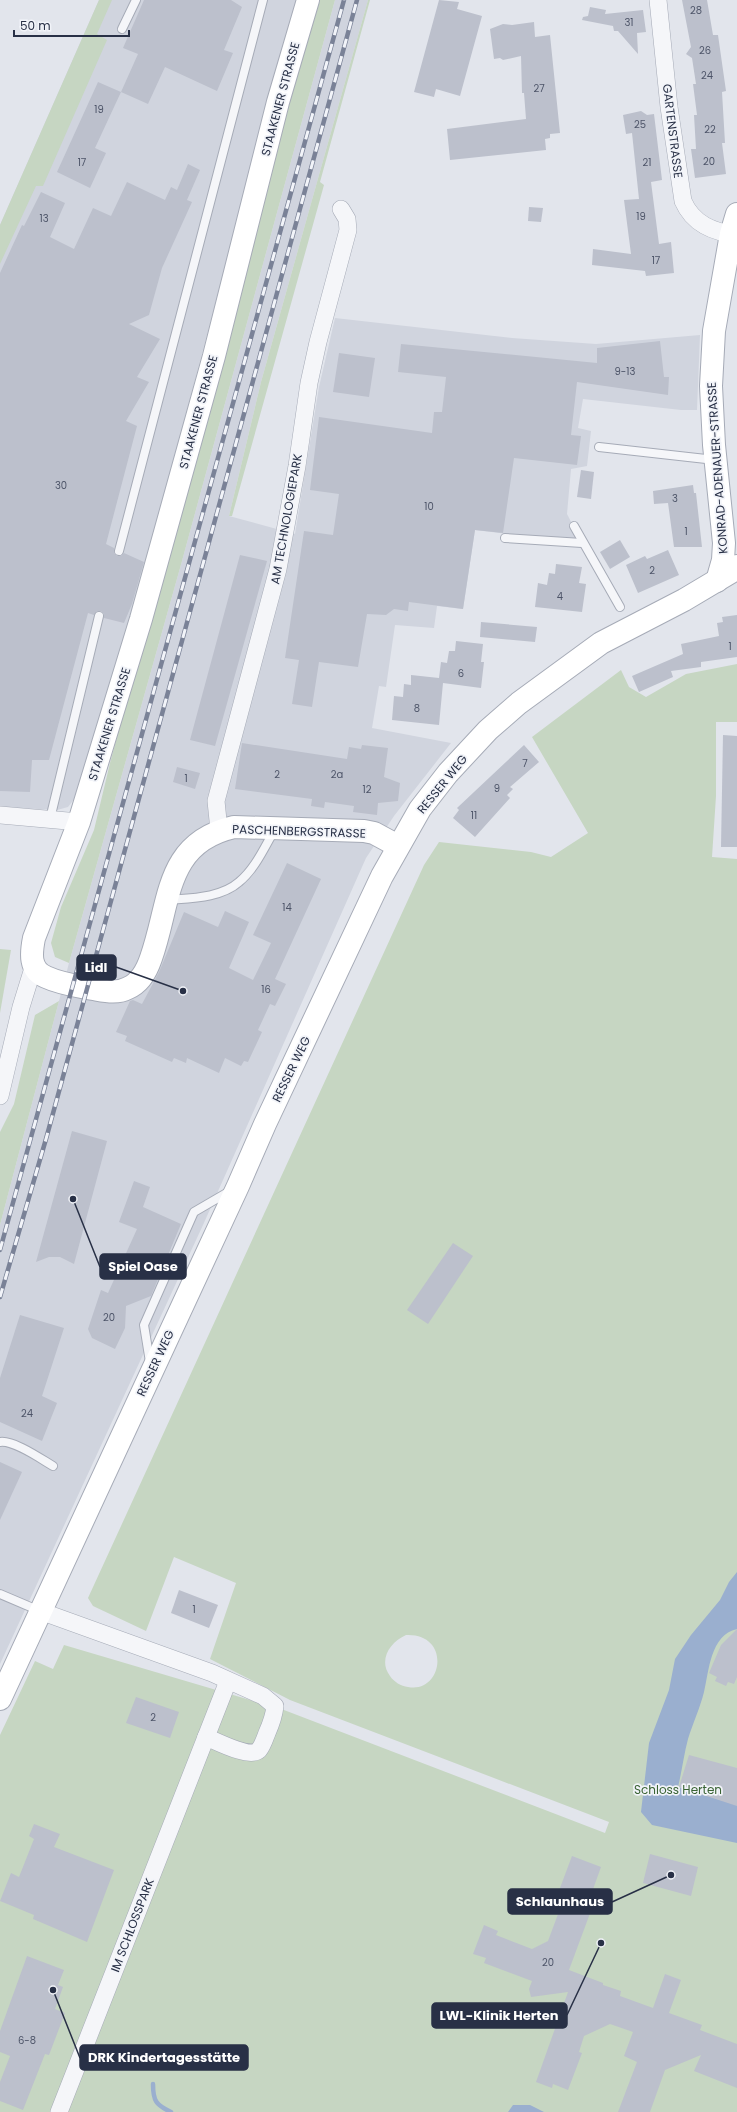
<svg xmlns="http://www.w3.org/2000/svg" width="737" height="2112" viewBox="0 0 737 2112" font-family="Poppins,sans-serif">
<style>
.built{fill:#d0d4de}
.green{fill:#c6d6c2;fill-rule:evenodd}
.water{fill:#9aafcf}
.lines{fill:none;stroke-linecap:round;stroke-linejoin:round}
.stream{stroke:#9aafcf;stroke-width:4.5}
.building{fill:#bcc0cc}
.lane-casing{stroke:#a6abb7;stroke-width:10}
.street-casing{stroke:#a6abb7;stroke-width:18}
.secondary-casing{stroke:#a6abb7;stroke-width:24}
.lane{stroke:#f5f6f9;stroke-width:8}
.street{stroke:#f5f6f9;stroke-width:17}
.secondary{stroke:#fff;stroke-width:22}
.rail-casing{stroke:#7a8297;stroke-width:4.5}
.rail{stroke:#f2f4f9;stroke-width:3;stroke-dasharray:9;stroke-linecap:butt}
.labels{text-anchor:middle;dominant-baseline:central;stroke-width:3.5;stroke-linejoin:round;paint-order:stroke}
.number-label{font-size:10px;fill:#4d5468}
.street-label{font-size:12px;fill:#283046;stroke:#f2f4f9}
.park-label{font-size:12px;fill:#396334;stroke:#f2f4f9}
.leader{fill:none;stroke:#283046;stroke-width:1.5}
.callout-dot{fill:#283046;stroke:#f2f4f9;stroke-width:1.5}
.callout{fill:#283046;stroke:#283046;stroke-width:1.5}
.callout-label{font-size:13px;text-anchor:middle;font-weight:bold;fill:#fff}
</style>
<rect width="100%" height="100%" fill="#e2e5ec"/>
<g class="built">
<path d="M99,0H296L132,617L75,798L68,807L57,810L0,807V225Z"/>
<path d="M335,0H368L261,382L229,516L295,534L319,387L335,318L512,338L596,344L700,335L697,410H681L583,399L578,428L591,431L587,466L571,469L567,514L582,543L475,530L463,609L437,606L434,628L395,625L386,687L379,686L372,728L451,743L394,816L366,858L203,1225L0,1664V1225L69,963L182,561Z"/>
</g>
<g class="green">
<path d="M99,0H112L97,34L107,40L43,186H36L0,264V225Z"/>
<path d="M320,0H335L182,561L69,963L55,957L51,943L61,907L94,830L110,763L277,144Z"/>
<path d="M368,0H370L320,182L324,185L232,516H229L261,382Z"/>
<path d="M737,664V722H716V796L712,857L737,859V2112H0V1735L35,1661L53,1669L64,1645L284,1710L605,1833L609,1822L290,1700L210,1659L236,1583L174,1557L146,1631L93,1606L88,1598L424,865L439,842L531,852L551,857L588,833L532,737L621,670L629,687L646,697L686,674ZM406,1635C452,1633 443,1694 408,1687C401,1686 394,1682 390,1676C378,1660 390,1642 406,1635Z"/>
<path d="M0,949L11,950L0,1013Z"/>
<path d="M59,1001L0,1225V1132L14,1104L35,1015Z"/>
</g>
<g class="water">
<path d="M737,1572V1629C710,1635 709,1672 704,1692C700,1708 693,1723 688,1739C684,1754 682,1771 678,1787L737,1805V1843L652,1825L641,1812L649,1743L669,1690L675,1659L691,1635L720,1600L729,1582Z"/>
<path d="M513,2105H530L544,2112H508Z"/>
</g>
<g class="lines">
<path class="stream" d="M153,2084C153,2101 156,2105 171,2112"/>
</g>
<g class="building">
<path d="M144,0H231L242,7L224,50L233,53L217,91L165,67L148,104L121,92L138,54L123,48Z"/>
<path d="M439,0L459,2L457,9L482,16L460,96L436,89L434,97L414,92Z"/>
<path d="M682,0H707L713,35H718L726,91L722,92L725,143H722L726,174L695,178L691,149H696L694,115H697L693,84H696L692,58L686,54L691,47Z"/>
<path d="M590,7L606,10L605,14L643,10L646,32L637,33L638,54L618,31H614L613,26L582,20L583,17L588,16Z"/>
<path d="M534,22L535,37L550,35L560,133L550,134V138L545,139L546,150L450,160L447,129L526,119L524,93H522L521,56L503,60L500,58L494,59L490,29L503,24L512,25Z"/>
<path d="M98,82L121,92L95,148L106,153L90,188L57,172Z"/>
<path d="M641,111L647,115L654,114L662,180L651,182L659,244L671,242L674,273L646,276L645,271L592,265L593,249L631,254L624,200L639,199L632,133L626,134L623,115Z"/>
<path d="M188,164L200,170L187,200L192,202L162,268L149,315L129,324L160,339L137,377L149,382L126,421L137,426L106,544L114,548V553L117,556H121L124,553L144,562L132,604L124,623L104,618V614L101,611H97L94,615L88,613L49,760H32L30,792L0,791V273L22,225L24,226L41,192L65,203L50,237L74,249L93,208L111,216L127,182L165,200L171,187L177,190Z"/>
<path d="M529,207L543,208L541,222L528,221Z"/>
<path d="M660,341L664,377H669L668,395L577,382L571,435L581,436L577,465L514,458L503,533L475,530L463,609L409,602L408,611L394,609L386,615L367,614L358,667L319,662L312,707L292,704L299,660L285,658L304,531L333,535L339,494L310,490L319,417L432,433L434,412H442L446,377L398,372L401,344L597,363V348Z"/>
<path d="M339,353L375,358L369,397L333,392Z"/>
<path d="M581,470L594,472L591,499L577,497Z"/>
<path d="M693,485L694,493H696L702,547H674L668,503L654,504L653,491Z"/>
<path d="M620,540L630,557L610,569L600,552Z"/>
<path d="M668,550L679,575L638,593L626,565L645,556L647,559Z"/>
<path d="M240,555L267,561L215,746L190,740Z"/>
<path d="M556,564L582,567L579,583L586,584L582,612L535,607L538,583L547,585L549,573L555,574Z"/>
<path d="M737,615V657L701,662V667L671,671L673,677L639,692L632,676L683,654L681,644L719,636L717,623L723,622L722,617Z"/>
<path d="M481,622L537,627L535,642L480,637Z"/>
<path d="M456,641L483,644L481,662H484L481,688L443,683L439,725L392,720L394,696L403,697L404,684L411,685V675L439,678L441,662L447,663L449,651H455Z"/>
<path d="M723,735L737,736V847H721Z"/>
<path d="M242,743L347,759L349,747L361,749L362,745L388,748L384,777L400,783L398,801L378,803L377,815L353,812L354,806L325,802L324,808L311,806L312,799L235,789Z"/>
<path d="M524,745L539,762L510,787L513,789L507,795L510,798L475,837L453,818L459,810L457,808Z"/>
<path d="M177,767L200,773L195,789L173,782Z"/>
<path d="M287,863L321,879L275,979L286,984L275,1006L270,1004L258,1030L262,1032L248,1062L244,1061L241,1066L225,1058L219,1073L187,1058L186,1063L174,1058L172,1062L125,1041L127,1036L116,1032L130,1001L133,1000L142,1004L159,972L184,912L218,927L225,911L249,922L229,968L253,980L271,943L253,935Z"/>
<path d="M72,1131L107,1141L74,1264L60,1257H49L36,1262Z"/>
<path d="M134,1181L150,1187L143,1207L181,1224L151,1296L126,1306L125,1328L115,1349L92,1338L88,1329L101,1290L108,1293L137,1229L119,1222Z"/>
<path d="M453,1243L473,1256L428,1324L407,1310Z"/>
<path d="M20,1315L64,1328L42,1396L57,1403L42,1441L0,1422V1378Z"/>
<path d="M0,1462L22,1472L0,1520Z"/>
<path d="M179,1590L218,1605L209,1628L171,1613Z"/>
<path d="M737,1629V1677L734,1684L728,1682L726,1686L715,1681L717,1677L709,1673L721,1645Z"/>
<path d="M136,1697L179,1712L170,1738L126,1723Z"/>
<path d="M689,1755L737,1768V1806L679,1787Z"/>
<path d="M34,1824L60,1834L54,1847L114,1870L87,1942L33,1919L34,1915L0,1901L11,1873L19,1877L34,1839L29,1836Z"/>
<path d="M650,1854L698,1867L691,1896L643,1883Z"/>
<path d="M572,1856L601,1867L587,1906L592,1908L569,1970L603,1983V1985L621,1991L620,1996L653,2008L665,1974L681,1980L669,2013L702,2025L700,2030L737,2044V2088L694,2071L701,2055L665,2070L650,2112H618L637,2062L624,2056L633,2032L610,2024L584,2036L579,2052L582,2053L568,2090L553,2084L552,2088L536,2082L568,1992L531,1997L529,1989L532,1981L484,1963L486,1958L473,1954L484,1925L498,1931L496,1935L532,1949L548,1941L564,1898L557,1896Z"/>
<path d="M27,1956L64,1970L58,1985L63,1987L55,2009L65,2013L49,2055L45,2054L23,2110L0,2101V2082L10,2056L0,2052V2031Z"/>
</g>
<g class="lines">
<g class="lane-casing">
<g id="lane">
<path d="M122,29L136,0"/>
<path d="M599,447L715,460"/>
<path d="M574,526L620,607"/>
<path d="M505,538L582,543"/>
<path d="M119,551L263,0"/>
<path d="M50,819L99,616"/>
<path d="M168,900C191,898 221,898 239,882C255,869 264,848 274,831"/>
<path d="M150,1362L144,1325L194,1212L230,1191"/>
<path d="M0,1442C14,1440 41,1459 53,1466"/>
<path d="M0,1594L40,1611"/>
</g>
</g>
<g class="street-casing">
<g id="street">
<path d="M658,0L669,107L683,201C693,224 713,232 737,235"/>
<path d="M0,815L79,822"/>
<path d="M219,830L216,801L278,569L297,466L309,383L318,342L348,230L347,219L341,209"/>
<path d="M0,1096L21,1007L34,965"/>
<path d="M40,1611L212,1673L263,1696L275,1706C274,1716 271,1724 267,1733C265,1738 263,1745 259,1750C250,1759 216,1741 206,1737"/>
<path d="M59,2112L228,1681"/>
</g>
</g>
<g class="secondary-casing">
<g id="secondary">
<path d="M308,0L278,102L214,356L141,619L79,822L34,938C31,953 29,970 46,977C61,984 77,986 93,989C105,991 117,994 128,988C140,983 147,970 151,958C171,902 164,843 234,827L364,831L374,833L398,846"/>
<path d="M717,581L723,560L724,543L714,445L711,386L714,331L731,234L737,214"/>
<path d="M0,1699L238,1186L265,1124L382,876L420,809L448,773L488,730L519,703L601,643L684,600L731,572L737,566"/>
</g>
</g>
<use href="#lane" class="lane"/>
<use href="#street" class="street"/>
<use href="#secondary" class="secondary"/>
<g class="rail-casing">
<g id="rail">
<path d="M0,1250L344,0"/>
<path d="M0,1297L46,1139L357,0"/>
</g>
</g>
<use href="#rail" class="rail"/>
</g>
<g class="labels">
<g class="number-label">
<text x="696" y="10">28</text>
<text x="629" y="22">31</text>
<text x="705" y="50">26</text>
<text x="707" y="75">24</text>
<text x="539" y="88">27</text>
<text x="99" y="109">19</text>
<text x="640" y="124">25</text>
<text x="710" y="129">22</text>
<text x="709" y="161">20</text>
<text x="82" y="162">17</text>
<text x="647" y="162">21</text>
<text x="641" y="216">19</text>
<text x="44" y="218">13</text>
<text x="656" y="260">17</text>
<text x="625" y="371">9-13</text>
<text x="61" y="485">30</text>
<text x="675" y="498">3</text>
<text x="429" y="506">10</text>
<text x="686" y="531">1</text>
<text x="652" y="570">2</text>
<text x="560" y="596">4</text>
<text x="730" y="646">1</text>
<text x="461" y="673">6</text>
<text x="417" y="708">8</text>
<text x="525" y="763">7</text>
<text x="277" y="774">2</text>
<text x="337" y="774">2a</text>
<text x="186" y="778">1</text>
<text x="497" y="788">9</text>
<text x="367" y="789">12</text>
<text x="474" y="815">11</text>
<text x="287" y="907">14</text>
<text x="266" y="989">16</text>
<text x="109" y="1317">20</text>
<text x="27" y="1413">24</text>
<text x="194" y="1609">1</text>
<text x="153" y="1717">2</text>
<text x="548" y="1962">20</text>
<text x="27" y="2040">6-8</text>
</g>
<g class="street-label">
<text transform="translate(280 99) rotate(-75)">STAAKENER STRASSE</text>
<text transform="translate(673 131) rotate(83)">GARTENSTRASSE</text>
<text transform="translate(198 412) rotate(-75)">STAAKENER STRASSE</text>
<text transform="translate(717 468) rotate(-94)">KONRAD-ADENAUER-STRASSE</text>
<text transform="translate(286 519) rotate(-80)">AM TECHNOLOGIEPARK</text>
<text transform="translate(109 724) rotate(-73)">STAAKENER STRASSE</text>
<text transform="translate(442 784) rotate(-51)">RESSER WEG</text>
<text transform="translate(299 831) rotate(2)">PASCHENBERGSTRASSE</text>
<text transform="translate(291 1069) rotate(-64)">RESSER WEG</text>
<text transform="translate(155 1363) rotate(-65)">RESSER WEG</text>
<text transform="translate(132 1925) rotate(-69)">IM SCHLOSSPARK</text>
</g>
<g class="park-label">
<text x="678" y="1789">Schloss Herten</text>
</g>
</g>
<path class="leader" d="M183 991L116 967M73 1199L100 1267M671 1875L612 1902M601 1943L567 2015M53 1990L80 2058"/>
<g class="callout-dot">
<circle cx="183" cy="991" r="4"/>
<circle cx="73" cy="1199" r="4"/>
<circle cx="671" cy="1875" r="4"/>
<circle cx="601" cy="1943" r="4"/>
<circle cx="53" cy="1990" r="4"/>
</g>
<g class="callout">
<rect x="77" y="955" width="39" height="25" rx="4"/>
<rect x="100" y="1254" width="86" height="25" rx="4"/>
<rect x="508" y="1889" width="104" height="25" rx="4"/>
<rect x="432" y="2003" width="135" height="25" rx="4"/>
<rect x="80" y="2045" width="168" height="25" rx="4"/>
</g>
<g class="callout-label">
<text x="96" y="972">Lidl</text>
<text x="143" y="1271">Spiel Oase</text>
<text x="560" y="1906">Schlaunhaus</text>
<text x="499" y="2020">LWL-Klinik Herten</text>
<text x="164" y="2062">DRK Kindertagesstätte</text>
</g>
<path d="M14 30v6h115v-6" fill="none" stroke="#283046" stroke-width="2"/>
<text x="20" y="30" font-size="12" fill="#283046" stroke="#f2f4f9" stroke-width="3" paint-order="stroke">50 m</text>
</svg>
